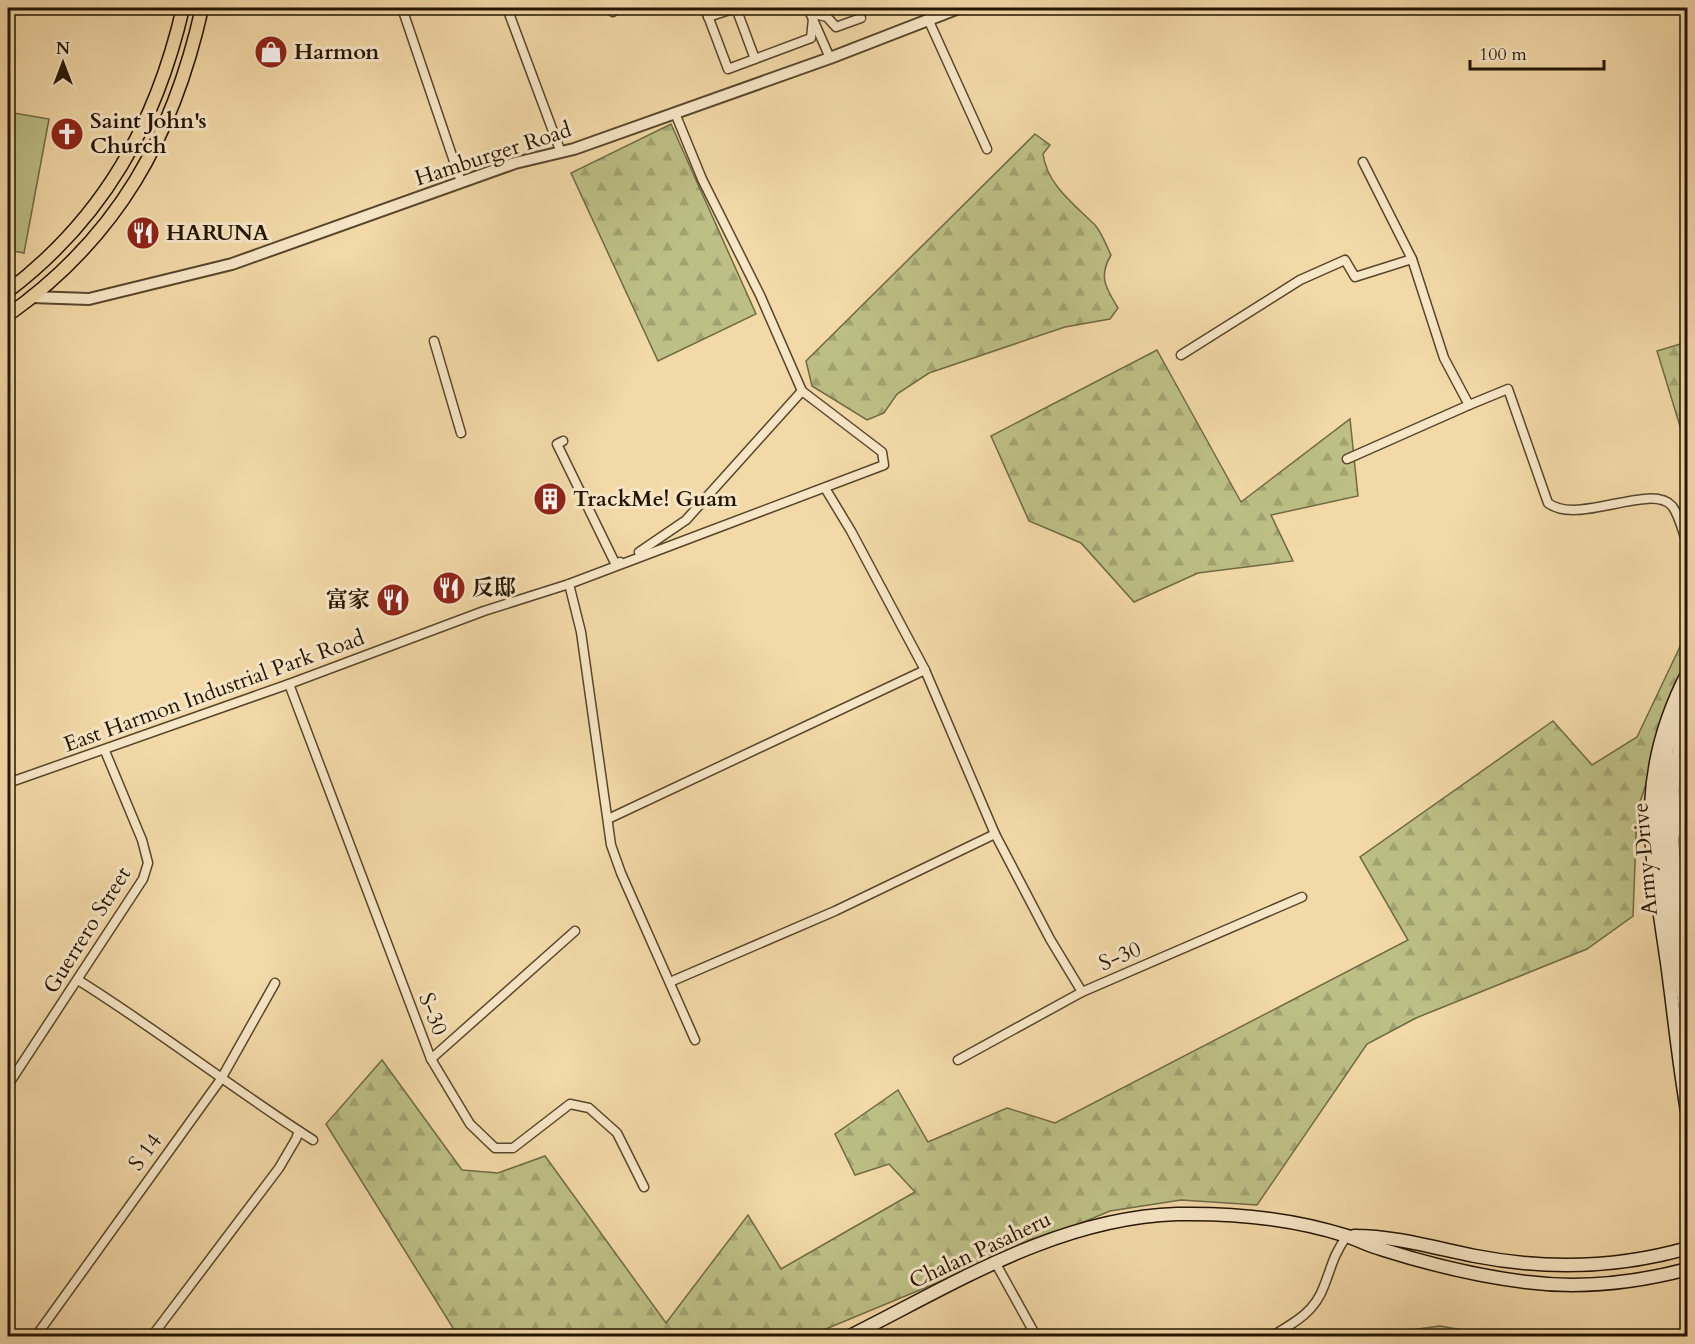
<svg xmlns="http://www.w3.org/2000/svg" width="1695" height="1344" viewBox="0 0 1695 1344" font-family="Cardo,'Noto Serif SC',serif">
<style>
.forest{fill:url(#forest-firs);stroke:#706a44;stroke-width:1.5}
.pitch{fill:#bdbf86;stroke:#706a44;stroke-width:1.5}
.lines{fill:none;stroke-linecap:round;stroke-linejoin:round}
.minor-casing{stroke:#58462b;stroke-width:11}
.tertiary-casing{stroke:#58462b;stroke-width:14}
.secondary-casing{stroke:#241501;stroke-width:15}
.primary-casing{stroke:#241501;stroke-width:15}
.minor{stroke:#f7e6c6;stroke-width:8}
.tertiary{stroke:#f7e6c6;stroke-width:10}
.secondary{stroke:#f7e6c6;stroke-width:12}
.primary{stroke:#f3d9a8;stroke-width:12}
.labels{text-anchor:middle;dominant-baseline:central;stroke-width:6;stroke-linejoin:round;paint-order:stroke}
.poi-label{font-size:22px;font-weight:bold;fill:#241501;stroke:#f7e6c6;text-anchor:start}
.street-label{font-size:22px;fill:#241501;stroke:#f7e6c6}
</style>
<defs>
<pattern id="forest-firs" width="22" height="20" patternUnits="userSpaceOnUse" patternTransform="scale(1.5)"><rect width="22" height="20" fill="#bdbf86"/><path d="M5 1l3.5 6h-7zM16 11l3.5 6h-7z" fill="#a2a372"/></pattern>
</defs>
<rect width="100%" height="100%" fill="#f3d9a8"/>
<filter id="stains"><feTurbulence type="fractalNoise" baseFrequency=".00333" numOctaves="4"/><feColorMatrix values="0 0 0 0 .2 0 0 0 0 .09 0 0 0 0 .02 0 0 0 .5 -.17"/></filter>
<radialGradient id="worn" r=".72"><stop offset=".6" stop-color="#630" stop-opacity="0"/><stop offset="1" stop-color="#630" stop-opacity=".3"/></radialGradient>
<g class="forest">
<path d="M671,124L756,314L658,361L571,173Z"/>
<path d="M1035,134L1050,145L1043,154C1047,185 1075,205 1095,225C1102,233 1106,245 1111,255C1098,277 1106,288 1118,308L1110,319L1065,327L929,373L897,394L884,413L867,420L812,386L806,361Z"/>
<path d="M1687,342H1688L1687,449L1657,351Z"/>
<path d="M1157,350L1241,502L1350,419L1358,496L1271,515L1293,561L1198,573L1134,602L1081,543L1029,521L991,436Z"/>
<path d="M1687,632V679L1668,715L1637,812L1633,916L1587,949L1416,1018L1367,1044L1257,1205L1181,1200L1110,1211L809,1336H458L326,1124L382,1060L462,1170L498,1173L545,1156L666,1323L748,1215L781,1269L915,1192L889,1164L855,1175L835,1134L898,1090L928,1142L1007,1108L1055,1123L1408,940L1360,857L1553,721L1592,765L1637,737Z"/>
<path d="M1440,1326L1497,1336H1360H1364Z"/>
</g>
<path class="pitch" d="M8,112L49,119L24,253L8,250Z"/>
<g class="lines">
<g class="minor-casing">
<g id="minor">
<path d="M402,8L461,182"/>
<path d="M507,8L560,150"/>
<path d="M612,8L613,12"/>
<path d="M705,8L728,69L811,38L813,19"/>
<path d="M808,8L830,58"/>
<path d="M810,13L827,17L836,27L861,18"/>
<path d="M708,17L736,8L755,59"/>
<path d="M928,19L987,149"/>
<path d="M1363,162L1412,259L1444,358L1469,405L1508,389L1548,503C1578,526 1651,482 1672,506C1680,516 1683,534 1688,546"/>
<path d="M434,341L461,433"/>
<path d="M1181,355L1300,280L1345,260L1355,277L1412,259"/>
<path d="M563,441L557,444L616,565L620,562"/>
<path d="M1347,459L1469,405"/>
<path d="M825,488L851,531L925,670L995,834L1050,939L1082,992"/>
<path d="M639,552L686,520L802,391"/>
<path d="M569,584L581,632L611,845L621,873L695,1040"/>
<path d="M289,684L431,1059L470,1124L495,1148H513L570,1104L589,1108L617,1133L644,1187"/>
<path d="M8,783L289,684L484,611L569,584L884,465L882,452L802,391L760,295L702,179L675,113"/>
<path d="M608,819L925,670"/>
<path d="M78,980C158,1030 233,1089 313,1140"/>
<path d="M670,982L835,911L995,834"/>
<path d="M431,1059L575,931"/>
<path d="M958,1060L1082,992L1302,897"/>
<path d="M8,1085L143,879L148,863L142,840L105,751"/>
<path d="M995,1262L1036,1336"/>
<path d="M36,1336L221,1079L275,983"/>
<path d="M152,1336L279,1168L296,1139L299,1131"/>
<path d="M1272,1336C1294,1323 1315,1312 1324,1286C1332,1266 1333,1255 1347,1236"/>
</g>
</g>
<g class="tertiary-casing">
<path id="tertiary" d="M31,297L89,299L232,264L515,163L574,149L830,58L959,8"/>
</g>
<g class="secondary-casing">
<g id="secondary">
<path d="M1688,672C1633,778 1651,851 1667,963C1674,1014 1679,1066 1688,1117"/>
<path d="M1688,690L1667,749L1660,816L1663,863L1688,1027"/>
<path d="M1688,722C1658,798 1676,878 1688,956"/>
<path d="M1688,761L1682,814L1688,874"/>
<path d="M1354,1236C1395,1236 1435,1248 1475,1256C1547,1270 1618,1268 1688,1248"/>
<path d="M850,1336C954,1284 1057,1218 1177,1214C1232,1213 1294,1219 1347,1236C1358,1240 1369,1246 1381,1249C1428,1264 1477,1276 1526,1282C1581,1289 1635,1283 1688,1269"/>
</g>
</g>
<g class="primary-casing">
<g id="primary">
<path d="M8,291C104,218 156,124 183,8"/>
<path d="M8,315C118,237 173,137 202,8"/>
</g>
</g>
<use href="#minor" class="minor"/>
<use href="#tertiary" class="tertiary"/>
<use href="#secondary" class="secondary"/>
<use href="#primary" class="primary"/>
</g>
<defs>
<g id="shop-disc" transform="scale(1.725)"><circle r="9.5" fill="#8f2418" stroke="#f7e6c6"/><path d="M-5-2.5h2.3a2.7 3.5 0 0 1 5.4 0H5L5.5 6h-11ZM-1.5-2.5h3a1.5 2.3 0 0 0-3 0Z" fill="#fff"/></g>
<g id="church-disc" transform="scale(1.725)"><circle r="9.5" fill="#8f2418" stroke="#f7e6c6"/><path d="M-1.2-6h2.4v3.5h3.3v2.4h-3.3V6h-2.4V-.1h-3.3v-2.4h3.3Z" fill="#fff"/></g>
<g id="restaurant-disc" transform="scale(1.725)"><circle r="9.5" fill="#8f2418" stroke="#f7e6c6"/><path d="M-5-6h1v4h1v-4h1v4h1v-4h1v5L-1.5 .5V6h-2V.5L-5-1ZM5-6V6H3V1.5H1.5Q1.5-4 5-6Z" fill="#fff"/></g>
<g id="building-disc" transform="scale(1.725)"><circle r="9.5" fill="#8f2418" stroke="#f7e6c6"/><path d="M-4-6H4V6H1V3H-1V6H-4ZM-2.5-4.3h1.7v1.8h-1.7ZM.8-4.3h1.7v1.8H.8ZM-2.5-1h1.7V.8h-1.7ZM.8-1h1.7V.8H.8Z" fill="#fff"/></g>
</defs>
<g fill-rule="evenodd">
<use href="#shop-disc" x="271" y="52"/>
<use href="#church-disc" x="67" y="134"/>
<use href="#restaurant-disc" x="143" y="233"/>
<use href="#building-disc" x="550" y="499"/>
<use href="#restaurant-disc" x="449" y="588"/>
<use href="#restaurant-disc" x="393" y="600"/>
</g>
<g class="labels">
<g class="poi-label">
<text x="294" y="52">Harmon</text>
<text x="90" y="121">Saint John's<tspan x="90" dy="25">Church</tspan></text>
<text x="166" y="233">HARUNA</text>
<text x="573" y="499">TrackMe! Guam</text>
<text x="472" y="588">反邸</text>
<text x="370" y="600" text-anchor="end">富家</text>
</g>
<g class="street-label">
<text transform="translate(493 154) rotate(-18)">Hamburger Road</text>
<text transform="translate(214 691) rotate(-20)">East Harmon Industrial Park Road</text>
<text transform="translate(1645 859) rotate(-95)">Army Drive</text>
<text transform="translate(87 930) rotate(-58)">Guerrero Street</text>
<text transform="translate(1120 956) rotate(-23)">S-30</text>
<text transform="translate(433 1014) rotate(69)">S-30</text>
<text transform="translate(145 1152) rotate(-54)">S 14</text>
<text transform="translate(980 1250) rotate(-25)">Chalan Pasaheru</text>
</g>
</g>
<rect width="1695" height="1344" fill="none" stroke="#f3d9a8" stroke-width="30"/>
<rect x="9" y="9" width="1677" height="1326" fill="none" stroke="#241501" stroke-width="3"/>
<rect x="15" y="15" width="1665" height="1314" fill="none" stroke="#241501" stroke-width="1.5"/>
<g transform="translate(63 63)" stroke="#f7e6c6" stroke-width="4.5" paint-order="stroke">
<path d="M0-4.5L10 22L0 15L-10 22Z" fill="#241501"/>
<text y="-9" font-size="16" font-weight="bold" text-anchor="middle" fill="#241501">N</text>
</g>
<path d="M1470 60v9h134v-9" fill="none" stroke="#241501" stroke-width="3"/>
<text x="1479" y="60" font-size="18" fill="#241501" stroke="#f7e6c6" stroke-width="4.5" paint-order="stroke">100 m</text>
<rect width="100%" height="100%" filter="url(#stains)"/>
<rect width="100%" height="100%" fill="url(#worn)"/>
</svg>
